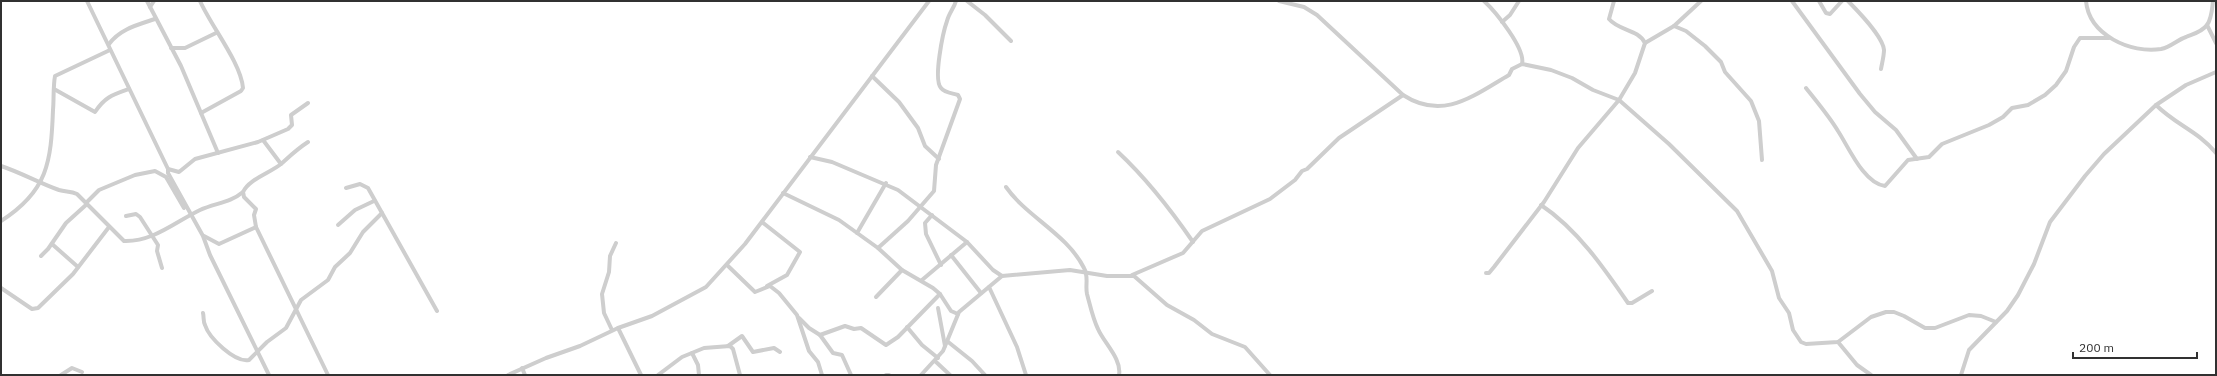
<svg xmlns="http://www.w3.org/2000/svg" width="2217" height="376" viewBox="0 0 2217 376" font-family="'IBM Plex Sans',sans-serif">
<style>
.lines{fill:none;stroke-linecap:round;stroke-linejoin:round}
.minor{stroke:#cecece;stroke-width:4}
</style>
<rect width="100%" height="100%" fill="#fff"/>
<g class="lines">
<g class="minor">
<path d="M87,1L168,169V173L203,236L210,255L269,375"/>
<path d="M147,1L181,66L218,153"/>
<path d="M200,1C211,26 241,63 243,88L241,91L201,113"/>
<path d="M967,1L985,15L1011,41"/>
<path d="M1279,1L1304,7L1317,15L1403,95C1443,121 1473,96 1509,75L1512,69L1522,64L1551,70L1572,78L1593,90L1619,100L1669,144L1737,211L1772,271L1779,298L1789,313L1793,330L1801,342L1806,344L1838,342L1871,317L1886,312H1894L1904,316L1925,328H1935L1969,315L1981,316L1996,322"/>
<path d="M1484,1C1495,11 1526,49 1522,64"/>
<path d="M1792,1L1860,94L1875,112L1896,130L1917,159"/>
<path d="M1819,1L1826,13L1830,14L1842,1"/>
<path d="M1848,1C1857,10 1883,37 1884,50C1884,56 1882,63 1881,69"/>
<path d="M2086,1C2089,35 2131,54 2161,49C2171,47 2177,40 2186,37C2193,34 2202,32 2207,25C2212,18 2212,9 2213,1"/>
<path d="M150,7L154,1"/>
<path d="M1502,22L1510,15L1519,1"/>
<path d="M2207,25L2216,43"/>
<path d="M1674,26L1686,31L1705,46L1721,62L1725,72L1751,101L1759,121L1762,160"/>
<path d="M1645,43L1674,26L1701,1"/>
<path d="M109,44C120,29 137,25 155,19"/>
<path d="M171,48H185L216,33"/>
<path d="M872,76L899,102L918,128L925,146L939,159"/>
<path d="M1806,88C1817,102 1829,116 1838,131C1848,146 1864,184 1885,186L1908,160L1929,157L1942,144L1989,125L2003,117L2012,108L2028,105L2045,95L2056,85L2066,71L2074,47L2080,38H2109"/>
<path d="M54,89L95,112C105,97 112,95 129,89"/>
<path d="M2156,105C2176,125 2198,131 2216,153"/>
<path d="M263,140L281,164"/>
<path d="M308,142C297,149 290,156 281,164C270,173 249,179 243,192L244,197L256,209L254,215L256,227L328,375"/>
<path d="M1118,152C1147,179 1171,210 1193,242"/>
<path d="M810,157L832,162L898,190L967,242L993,270L1002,276L1070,270L1107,276H1134L1167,305L1194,320L1212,334L1245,347L1270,375"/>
<path d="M1,166C22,173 39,183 59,190C66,192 71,191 77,194L124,241C153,242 175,222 200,210C215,203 230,203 243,192"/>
<path d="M168,169L179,172L195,159L258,142L288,129L292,125L291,115L308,103"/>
<path d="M1006,187C1027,217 1067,234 1084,268C1089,277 1085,285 1087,294C1090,305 1093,319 1098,329C1104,343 1122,359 1119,375"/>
<path d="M346,188L360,184L368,188L437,311"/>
<path d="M783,193L839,220L878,248L902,270L933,288L940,294L951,311L958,314"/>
<path d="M86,203L99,190L135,175L155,171L166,177L184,208"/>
<path d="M1541,205C1577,229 1604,268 1628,303H1632L1652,291"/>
<path d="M932,215L925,223L926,234L941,265"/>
<path d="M126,216L136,214L140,217L158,245L157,251L162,268"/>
<path d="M1,221C48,191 51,162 53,110C54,99 53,87 55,76L110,50"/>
<path d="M762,222L800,252L787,275L767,286"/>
<path d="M338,225L355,210L374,201"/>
<path d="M857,233L886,183"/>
<path d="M204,236L219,244L256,227"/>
<path d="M52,244L78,267"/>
<path d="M878,248L908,221L934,191L936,165L960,99L958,95C952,93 945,93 941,88C933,80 943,32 947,21C949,13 954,8 956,1"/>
<path d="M951,255L981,293"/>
<path d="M41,256L48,249L66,223L87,204"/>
<path d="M727,265L755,292L770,286L779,293L797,315L809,351L818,362L822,375"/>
<path d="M1486,273H1489L1494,267L1544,202L1578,148L1619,100L1635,73L1645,43C1638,29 1619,31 1609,19L1614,1"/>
<path d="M1132,275L1183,253L1202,231L1270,199L1295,180L1302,171L1307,169L1339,138L1403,95"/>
<path d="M922,280L967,242"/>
<path d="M989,287L1017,347L1026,375"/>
<path d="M1,288L32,309L38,308L73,274L109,227"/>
<path d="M876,297L902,270"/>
<path d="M938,308L945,346"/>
<path d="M203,313C204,317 203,321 205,325C209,338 235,363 249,360L267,342L286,328L301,300L328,280L335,267L350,253L363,232L382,213"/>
<path d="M799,318L809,328L820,335L833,353L842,355L851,375"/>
<path d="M907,327L922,345L938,358"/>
<path d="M618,328L641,375"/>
<path d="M612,330L604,313L602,294L609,272L610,256L616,243"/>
<path d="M820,335L845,326L854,329L861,328L886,345L898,337L940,294"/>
<path d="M947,341L972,361L985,375"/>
<path d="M1838,342L1857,365L1871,375"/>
<path d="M728,346L742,336L753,352L774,348L780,352"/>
<path d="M692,353L698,365L699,375"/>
<path d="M935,361L950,375"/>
<path d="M522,368L525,375"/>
<path d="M61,375L72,368L82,372"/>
<path d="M508,375L546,358L580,346L618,328L652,316L706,287L745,244L929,1"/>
<path d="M658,375L682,357L704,348L730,346L733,349L740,375"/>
<path d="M886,375H889"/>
<path d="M921,375L943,351L959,312L1002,276"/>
<path d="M1961,375L1969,350L2007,311L2018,295L2034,264L2050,222L2085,176L2104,154L2156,105L2186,85L2216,72"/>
</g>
</g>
<rect width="2217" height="376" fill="none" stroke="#313131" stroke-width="4"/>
<path d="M2073 352v6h124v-6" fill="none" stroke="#313131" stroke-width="2"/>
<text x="2079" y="352" font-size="12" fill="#313131" stroke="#ffffff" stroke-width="3" paint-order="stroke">200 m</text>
</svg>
